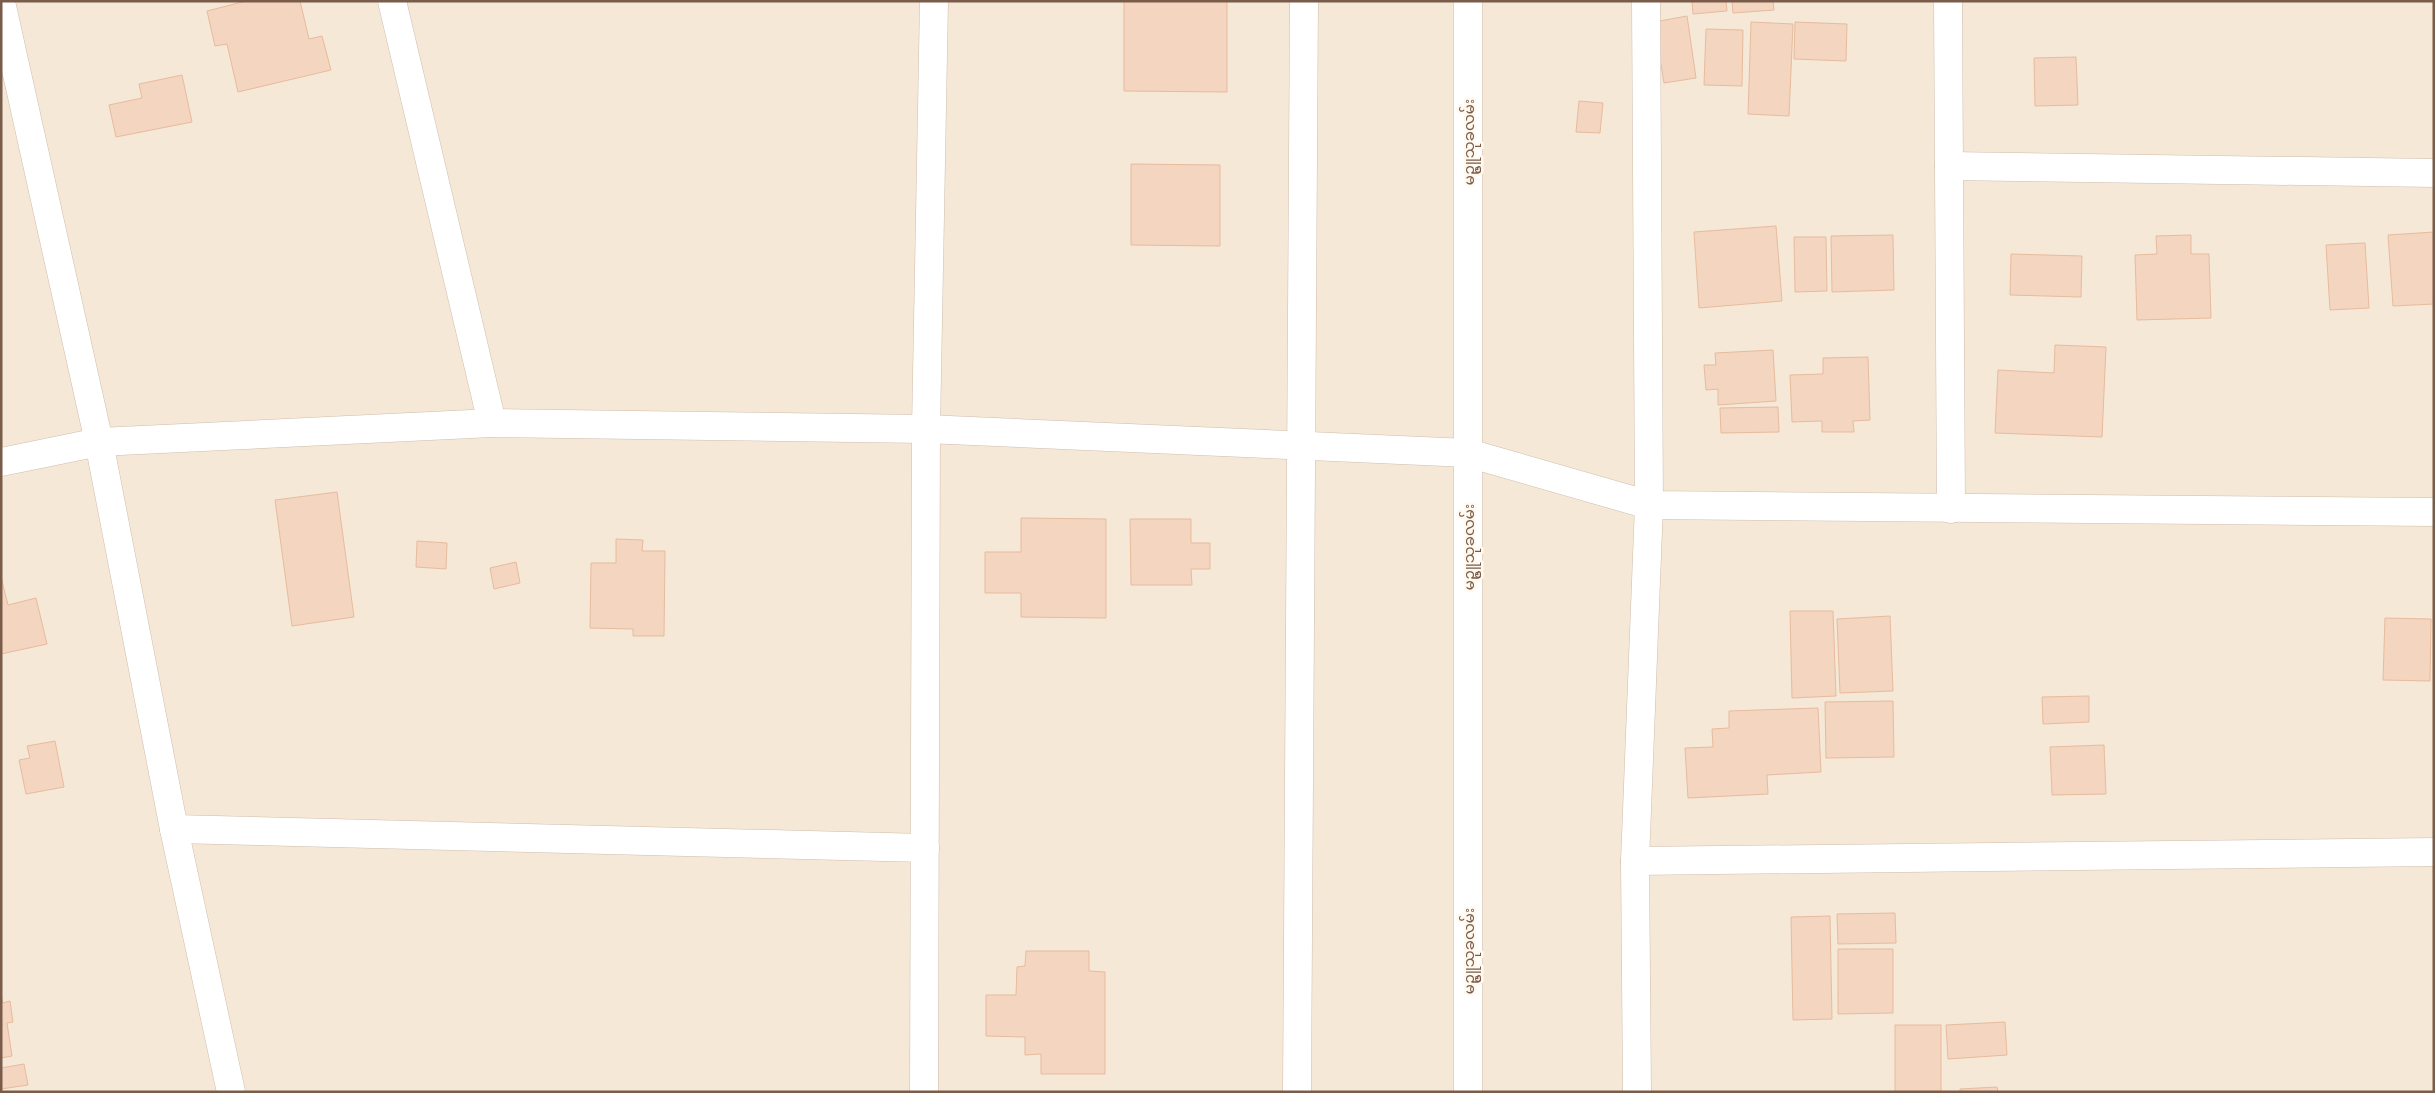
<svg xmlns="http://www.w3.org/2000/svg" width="2435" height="1093" viewBox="0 0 2435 1093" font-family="Commissioner,'Noto Sans Myanmar',sans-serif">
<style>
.residential{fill:#f5e8d6}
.building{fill:#f4d5bf;stroke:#e7bb9e}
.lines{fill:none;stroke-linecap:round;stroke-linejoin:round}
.minor-casing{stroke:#d0bdad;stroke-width:29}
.minor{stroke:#fff;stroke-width:28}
.labels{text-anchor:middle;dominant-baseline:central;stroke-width:5;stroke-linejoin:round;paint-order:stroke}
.street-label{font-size:15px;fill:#795c4a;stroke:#fff9f0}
</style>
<rect width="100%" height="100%" fill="#fdf5e8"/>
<rect class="residential" x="1" y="1" width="2433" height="1091"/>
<g class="building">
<path d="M246,1H300L309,39L322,36L331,70L238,92L227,44L215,46L207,11Z"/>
<path d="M1124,1H1227V92L1124,91Z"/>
<path d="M1692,1H1726L1727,11L1693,14Z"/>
<path d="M1732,1H1773L1774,10L1733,13Z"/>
<path d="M1687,16L1696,78L1664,83L1654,22Z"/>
<path d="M1751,22L1793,24L1789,116L1748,114Z"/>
<path d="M1795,22L1847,24L1846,61L1794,59Z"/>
<path d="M1706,29L1743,30L1742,86L1704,85Z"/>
<path d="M2076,57L2078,105L2035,106L2034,58Z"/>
<path d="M182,75L192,122L116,137L109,105L142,98L139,84Z"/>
<path d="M1579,101L1603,103L1600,133L1576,132Z"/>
<path d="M1131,164L1220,165V246L1131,245Z"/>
<path d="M1776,226L1782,301L1699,308L1694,232Z"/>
<path d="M2434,232V304L2393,306L2388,235Z"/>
<path d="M1893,235L1894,290L1832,292L1831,236Z"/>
<path d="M2191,235V254H2209L2211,318L2137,320L2135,255L2157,254L2156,236Z"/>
<path d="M1794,237H1826L1827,291L1795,292Z"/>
<path d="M2365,243L2369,308L2330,310L2326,245Z"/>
<path d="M2011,254L2082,256L2081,297L2010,295Z"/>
<path d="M2055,345L2106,347L2102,437L1995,433L1998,370L2054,373Z"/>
<path d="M1773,350L1776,401L1718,405V389L1706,390L1704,365H1716L1715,353Z"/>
<path d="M1868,357L1870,420L1853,421L1854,432H1822V421L1792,422L1790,375L1823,374V358Z"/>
<path d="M1778,407L1779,432L1721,433L1720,408Z"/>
<path d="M337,492L354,617L292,626L275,500Z"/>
<path d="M1021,518L1106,519V618L1021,617V593H985V552H1021Z"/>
<path d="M1130,519H1191V543H1210V569H1191L1192,585H1131Z"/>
<path d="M616,539L643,540L642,551H665L664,636H633V629L590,628L591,563H616Z"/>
<path d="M417,541L447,543L446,569L416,567Z"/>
<path d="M516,562L520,583L494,589L490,568Z"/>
<path d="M1,577L8,605L36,598L47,644L1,654Z"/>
<path d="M1790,611H1833L1836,696L1792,698Z"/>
<path d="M1890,616L1893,691L1840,693L1837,619Z"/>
<path d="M2385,618L2431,619L2430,681L2383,680Z"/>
<path d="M2089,696V722L2043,724L2042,697Z"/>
<path d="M1893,701L1894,757L1826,758L1825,702Z"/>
<path d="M1818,708L1821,772L1767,775L1768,794L1688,798L1685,748L1713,747L1712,729L1729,728V711Z"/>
<path d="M55,741L64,787L26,794L19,760L30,758L27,746Z"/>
<path d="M2104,745L2106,794L2052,795L2050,747Z"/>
<path d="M1895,913L1896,943L1838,944L1837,914Z"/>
<path d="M1830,916L1832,1019L1793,1020L1791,917Z"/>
<path d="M1838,949H1893V1013L1838,1014Z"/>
<path d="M1026,951H1089V971L1105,972V1074H1041V1054L1025,1055V1037L986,1036V995H1016L1017,967L1025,966Z"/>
<path d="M1,995L3,1003L10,1001L13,1022L7,1023L12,1056L1,1058Z"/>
<path d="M2005,1022L2007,1055L1948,1059L1946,1025Z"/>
<rect x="1895" y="1025" width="46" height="67"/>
<path d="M24,1064L28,1085L1,1089V1068Z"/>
<path d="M1997,1087L1998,1092H1960V1089Z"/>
</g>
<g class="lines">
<g class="minor-casing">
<g id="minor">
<path d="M392,1L492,423"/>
<path d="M1948,1L1951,509"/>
<path d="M1,2L99,442L174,829L231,1092"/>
<path d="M1949,166L2434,173"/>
<path d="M1,462L99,442L492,423L926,429L1468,453L1649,505L2434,512"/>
<path d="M174,829L925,848"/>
<path d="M1635,861L2434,852"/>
<path d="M924,1092L926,429L934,1"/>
<path d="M1297,1092L1304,1"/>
<path d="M1468,1092V1"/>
<path d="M1637,1092L1635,861L1649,505L1646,1"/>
</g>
</g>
<use href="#minor" class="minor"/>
</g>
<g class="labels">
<g class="street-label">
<text transform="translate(1468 142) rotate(-90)">မဥ္ဇူသုခလမ်း</text>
<text transform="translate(1468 547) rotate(-90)">မဥ္ဇူသုခလမ်း</text>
<text transform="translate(1468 951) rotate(-90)">မဥ္ဇူသုခလမ်း</text>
</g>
</g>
<rect width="2435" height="1093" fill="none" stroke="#795c4a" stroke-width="5"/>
</svg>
